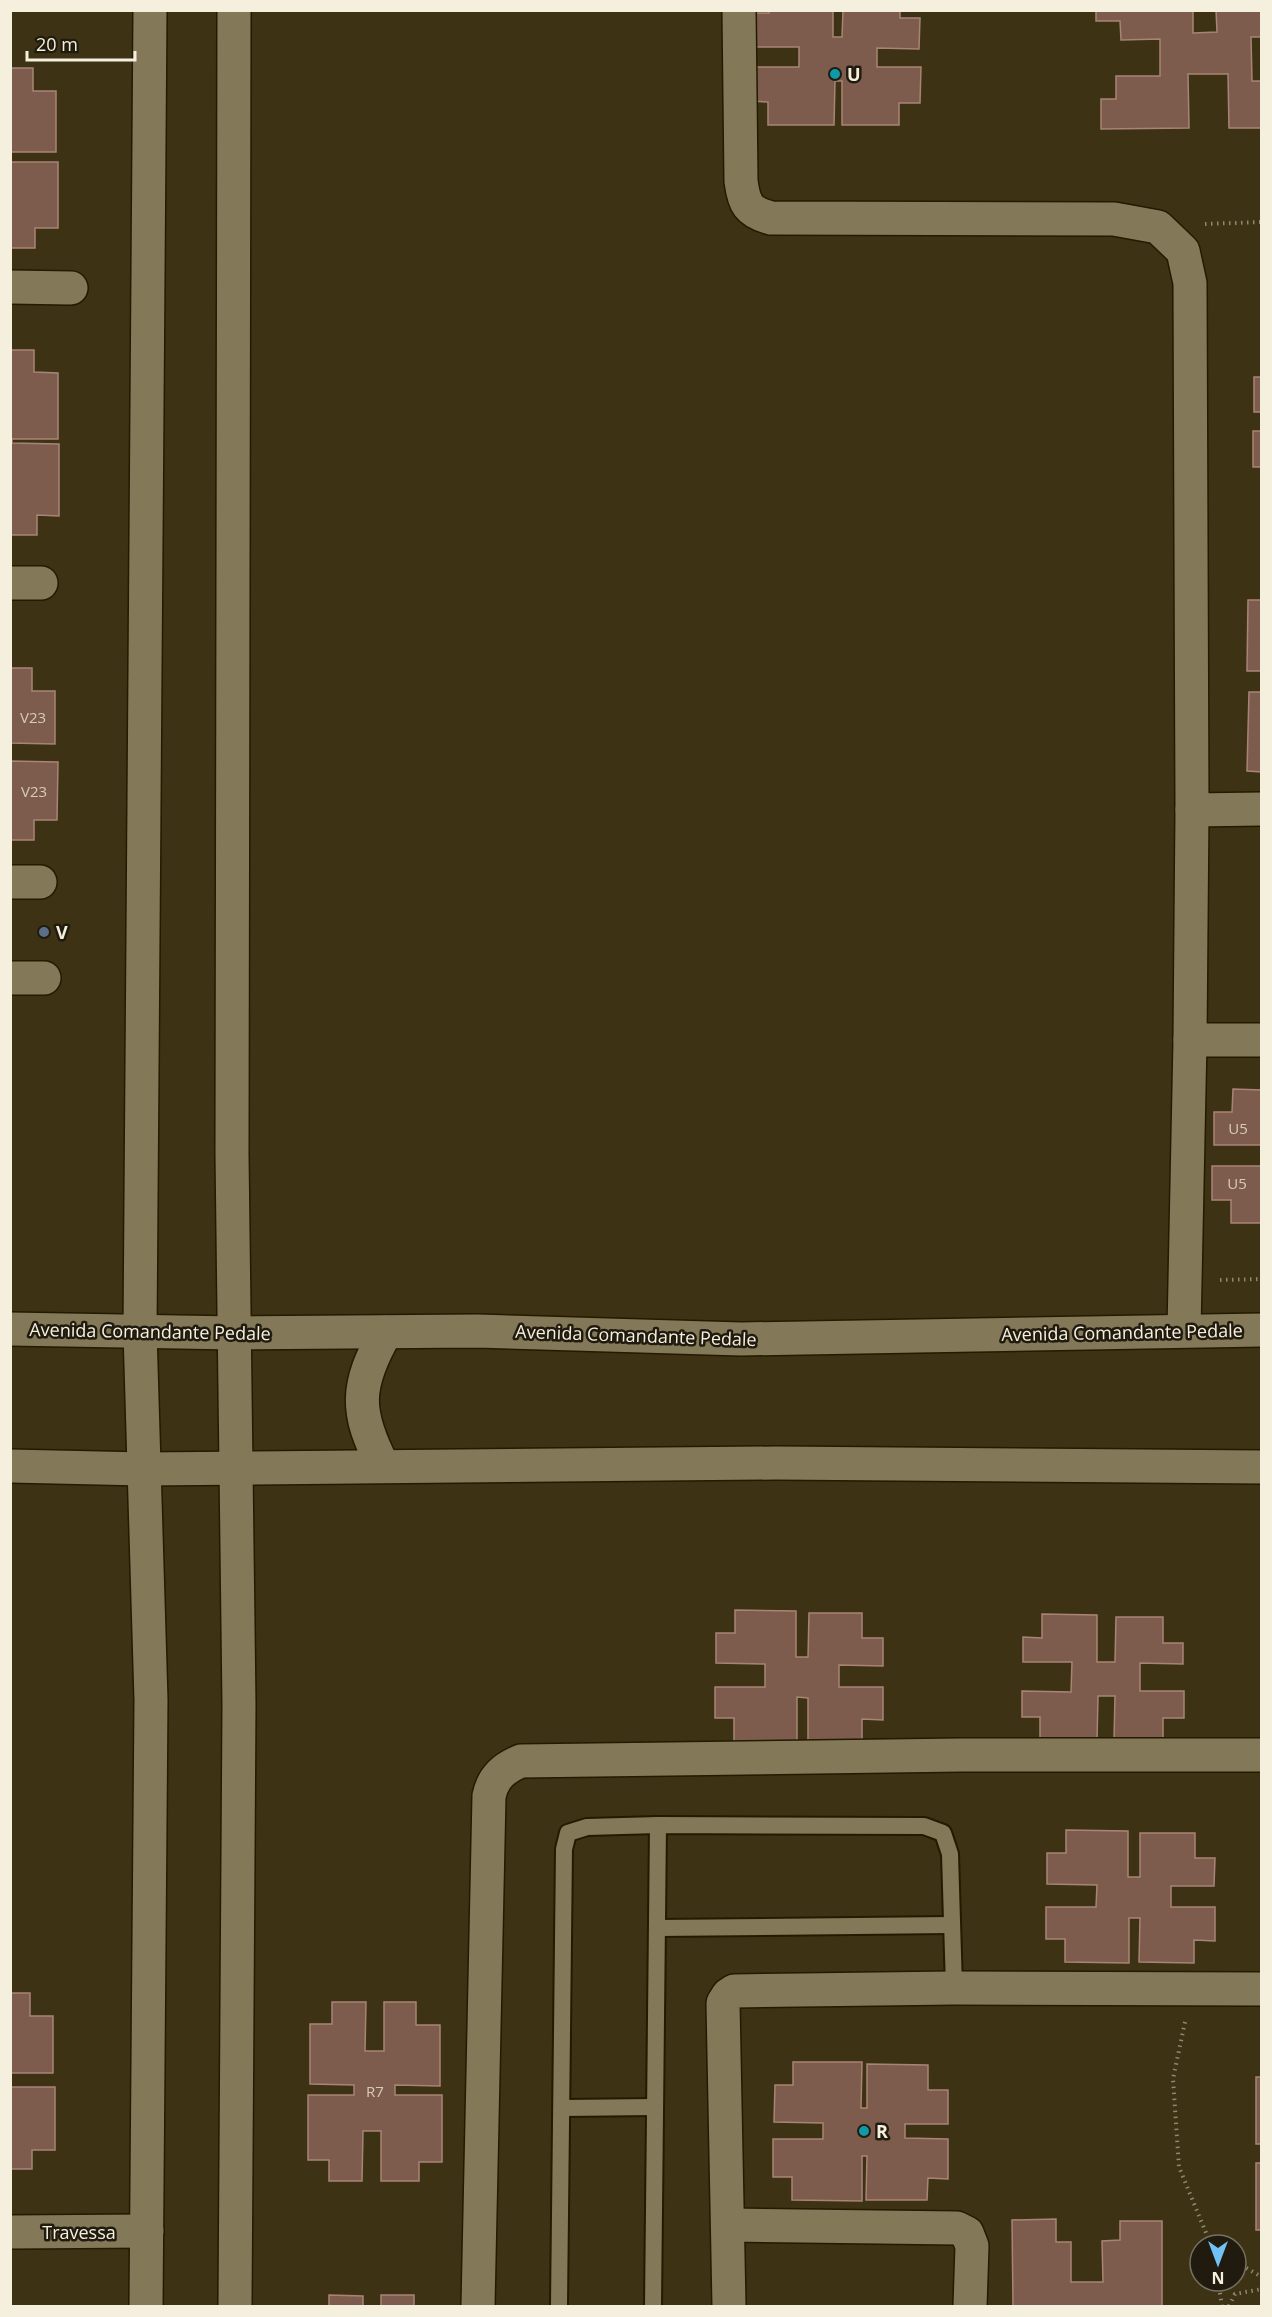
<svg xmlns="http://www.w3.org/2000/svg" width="1272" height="2317" viewBox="0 0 1272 2317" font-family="'Open Sans',sans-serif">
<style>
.building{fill:#7d5c4e;stroke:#a88476;stroke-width:1.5}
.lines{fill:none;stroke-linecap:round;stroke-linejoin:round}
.service-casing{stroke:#241a00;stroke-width:20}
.minor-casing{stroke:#241a00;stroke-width:36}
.tertiary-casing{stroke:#241a00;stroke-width:36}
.path{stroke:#8f876e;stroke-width:4;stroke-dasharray:1.5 4.5;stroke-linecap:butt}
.service{stroke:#837857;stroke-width:16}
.minor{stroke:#837857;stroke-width:33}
.tertiary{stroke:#837857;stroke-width:33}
.culture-dot{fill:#0f9aa8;stroke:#201b0e;stroke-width:2}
.service-dot{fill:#5c6f8a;stroke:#201b0e;stroke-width:2}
.labels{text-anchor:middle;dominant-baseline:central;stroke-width:5;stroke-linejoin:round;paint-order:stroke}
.number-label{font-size:15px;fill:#d7cab9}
.poi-label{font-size:18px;font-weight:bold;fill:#f5efdd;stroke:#201b0e;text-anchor:start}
.street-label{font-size:18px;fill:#f5efdd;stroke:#201b0e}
</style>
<rect width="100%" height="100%" fill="#3d3314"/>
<g class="building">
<path d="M769,10H833V37H842L843,10H900V18H920L919,49L877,48V67H921L920,103H899V125H842V81H835L834,125H768V102L749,101V67H799V47H750V13H769Z"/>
<path d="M1096,10H1193V33L1217,32L1216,10H1262V37H1251L1252,81H1262V128H1229L1228,74H1188L1189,128L1101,129V99H1116V76H1160V39L1121,40L1120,21H1096Z"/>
<path d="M10,68H33V91H56V152H11V162H58V228H35V248H10Z"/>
<path d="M10,350H34V372L58,373V439H12V443L59,444V516L37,515V535H10Z"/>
<rect x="1254" y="377" width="8" height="35"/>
<rect x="1253" y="431" width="9" height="36"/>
<path d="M1248,600H1262V671H1247Z"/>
<path d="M10,668H32V691H55V744L10,743Z"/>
<path d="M1249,692H1262V772L1247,771Z"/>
<path d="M10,761L58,762L57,820H34V840H10Z"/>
<path d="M1233,1089L1262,1090V1145H1214V1112H1232Z"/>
<path d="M1212,1166H1262V1223H1231V1200H1212Z"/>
<path d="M735,1610L796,1611V1657H808L809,1613H862V1638H883V1666L839,1665V1687H883V1720L862,1719V1742H808V1698L797,1697V1742H734V1718H715V1687H765V1664L716,1663V1633H735Z"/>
<path d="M1042,1614L1097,1615V1662H1115L1116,1617H1163V1643H1183V1664L1140,1663V1691H1184V1718H1163V1740H1114L1115,1696H1098L1097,1741L1040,1740V1717H1022V1691L1071,1692L1072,1662H1023V1637L1042,1638Z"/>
<path d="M1066,1830L1128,1831V1877H1140V1833H1195V1858H1215L1214,1886H1171V1907H1215V1941L1194,1940V1963L1139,1962L1140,1918H1129V1963L1065,1962V1939H1046V1907H1096L1097,1885L1047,1884V1853H1066Z"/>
<path d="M10,1993H30V2016H53V2073H10Z"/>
<path d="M332,2002H366L365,2051H384V2002H416V2025H440V2086L395,2085V2095H442V2162H419V2181H381V2131H363L362,2181H329V2160H308V2095H354V2085L310,2084V2024H332Z"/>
<path d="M793,2062H862L861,2108H867V2064L928,2065V2090H948V2124H905V2138L948,2139V2179L928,2178L927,2200H866L867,2156H862V2201L792,2200V2177H773V2139H823V2123L774,2122L775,2085H793Z"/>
<rect x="1256" y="2077" width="6" height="67"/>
<path d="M10,2087H55V2150H32V2169H10Z"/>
<rect x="1256" y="2163" width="6" height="67"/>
<path d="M1056,2219V2242H1071V2282H1103L1102,2241L1120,2240V2221H1162V2306H1013L1012,2220Z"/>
<path d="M329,2295L363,2296V2306H329Z"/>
<rect x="381" y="2295" width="33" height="11"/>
</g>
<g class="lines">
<g class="service-casing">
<g id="service">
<path d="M657,1928L951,1925"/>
<path d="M562,2108L655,2107"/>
<path d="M559,2306L564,1849L568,1833L587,1827L658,1825L924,1826L943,1833L950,1854L954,1988"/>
<path d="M653,2306L658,1825"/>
</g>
</g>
<g class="minor-casing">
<g id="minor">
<path d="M739,10L741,181C744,204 748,212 771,218L1114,219L1158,227L1183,251L1190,283L1192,810L1262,809"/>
<path d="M10,287L71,288"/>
<path d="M10,583H41"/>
<path d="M10,882H40"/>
<path d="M10,978H44"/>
<path d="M1190,1040H1262"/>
<path d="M1184,1330L1190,1040L1192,810"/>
<path d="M728,2225L957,2228L967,2233L972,2246L970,2306"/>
<path d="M10,2232L147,2231"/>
<path d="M478,2306L489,1796C493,1777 504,1768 521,1761L961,1755H1262"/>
<path d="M729,2306L723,2003L728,1995L734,1991L954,1988L1262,1989"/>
</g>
</g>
<g class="tertiary-casing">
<g id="tertiary">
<path d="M234,10L232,1154L239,1705L235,2306"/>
<path d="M10,1329L235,1333L477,1331L741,1339L1262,1330"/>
<path d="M10,1466L144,1469L776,1463L1262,1467"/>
<path d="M383,1466C355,1412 355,1386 386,1332"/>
<path d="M146,2306L151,1700L140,1332L150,10"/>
</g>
</g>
<g class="path">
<path d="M1205,224L1262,222"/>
<path d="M1220,1280L1262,1279"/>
<path d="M1185,2022L1173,2079L1179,2167L1211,2245"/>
<path d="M1236,2262L1262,2277"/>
<path d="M1218,2281L1222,2306"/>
<path d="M1229,2306L1235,2294L1262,2289"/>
</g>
<use href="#service" class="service"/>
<use href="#minor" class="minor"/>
<use href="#tertiary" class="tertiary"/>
</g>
<g class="culture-dot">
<circle cx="835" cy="74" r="6"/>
<circle cx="864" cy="2131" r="6"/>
</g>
<circle class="service-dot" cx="44" cy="932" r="6"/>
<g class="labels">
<g class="number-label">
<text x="33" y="717">V23</text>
<text x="34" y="791">V23</text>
<text x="1238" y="1128">U5</text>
<text x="1237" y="1183">U5</text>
<text x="375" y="2091">R7</text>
</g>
<g class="poi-label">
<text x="847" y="74">U</text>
<text x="56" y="932">V</text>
<text x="876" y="2131">R</text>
</g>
<g class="street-label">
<text transform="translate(150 1331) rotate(1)">Avenida Comandante Pedale</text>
<text transform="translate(1122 1332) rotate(-1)">Avenida Comandante Pedale</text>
<text transform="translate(636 1335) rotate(2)">Avenida Comandante Pedale</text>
<text x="79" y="2232">Travessa</text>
</g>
</g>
<rect width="1272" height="2317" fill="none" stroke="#f5efdd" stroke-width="24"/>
<g transform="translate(1218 2263) rotate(180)"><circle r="28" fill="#201b0e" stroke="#757061" stroke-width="1.5"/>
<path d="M0-4.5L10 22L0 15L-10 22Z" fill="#72c1f5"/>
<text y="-9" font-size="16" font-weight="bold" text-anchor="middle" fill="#f5efdd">N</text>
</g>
<path d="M27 51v9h108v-9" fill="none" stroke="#f5efdd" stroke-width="3"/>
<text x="36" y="51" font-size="18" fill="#f5efdd" stroke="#201b0e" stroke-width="4.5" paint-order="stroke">20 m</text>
</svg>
